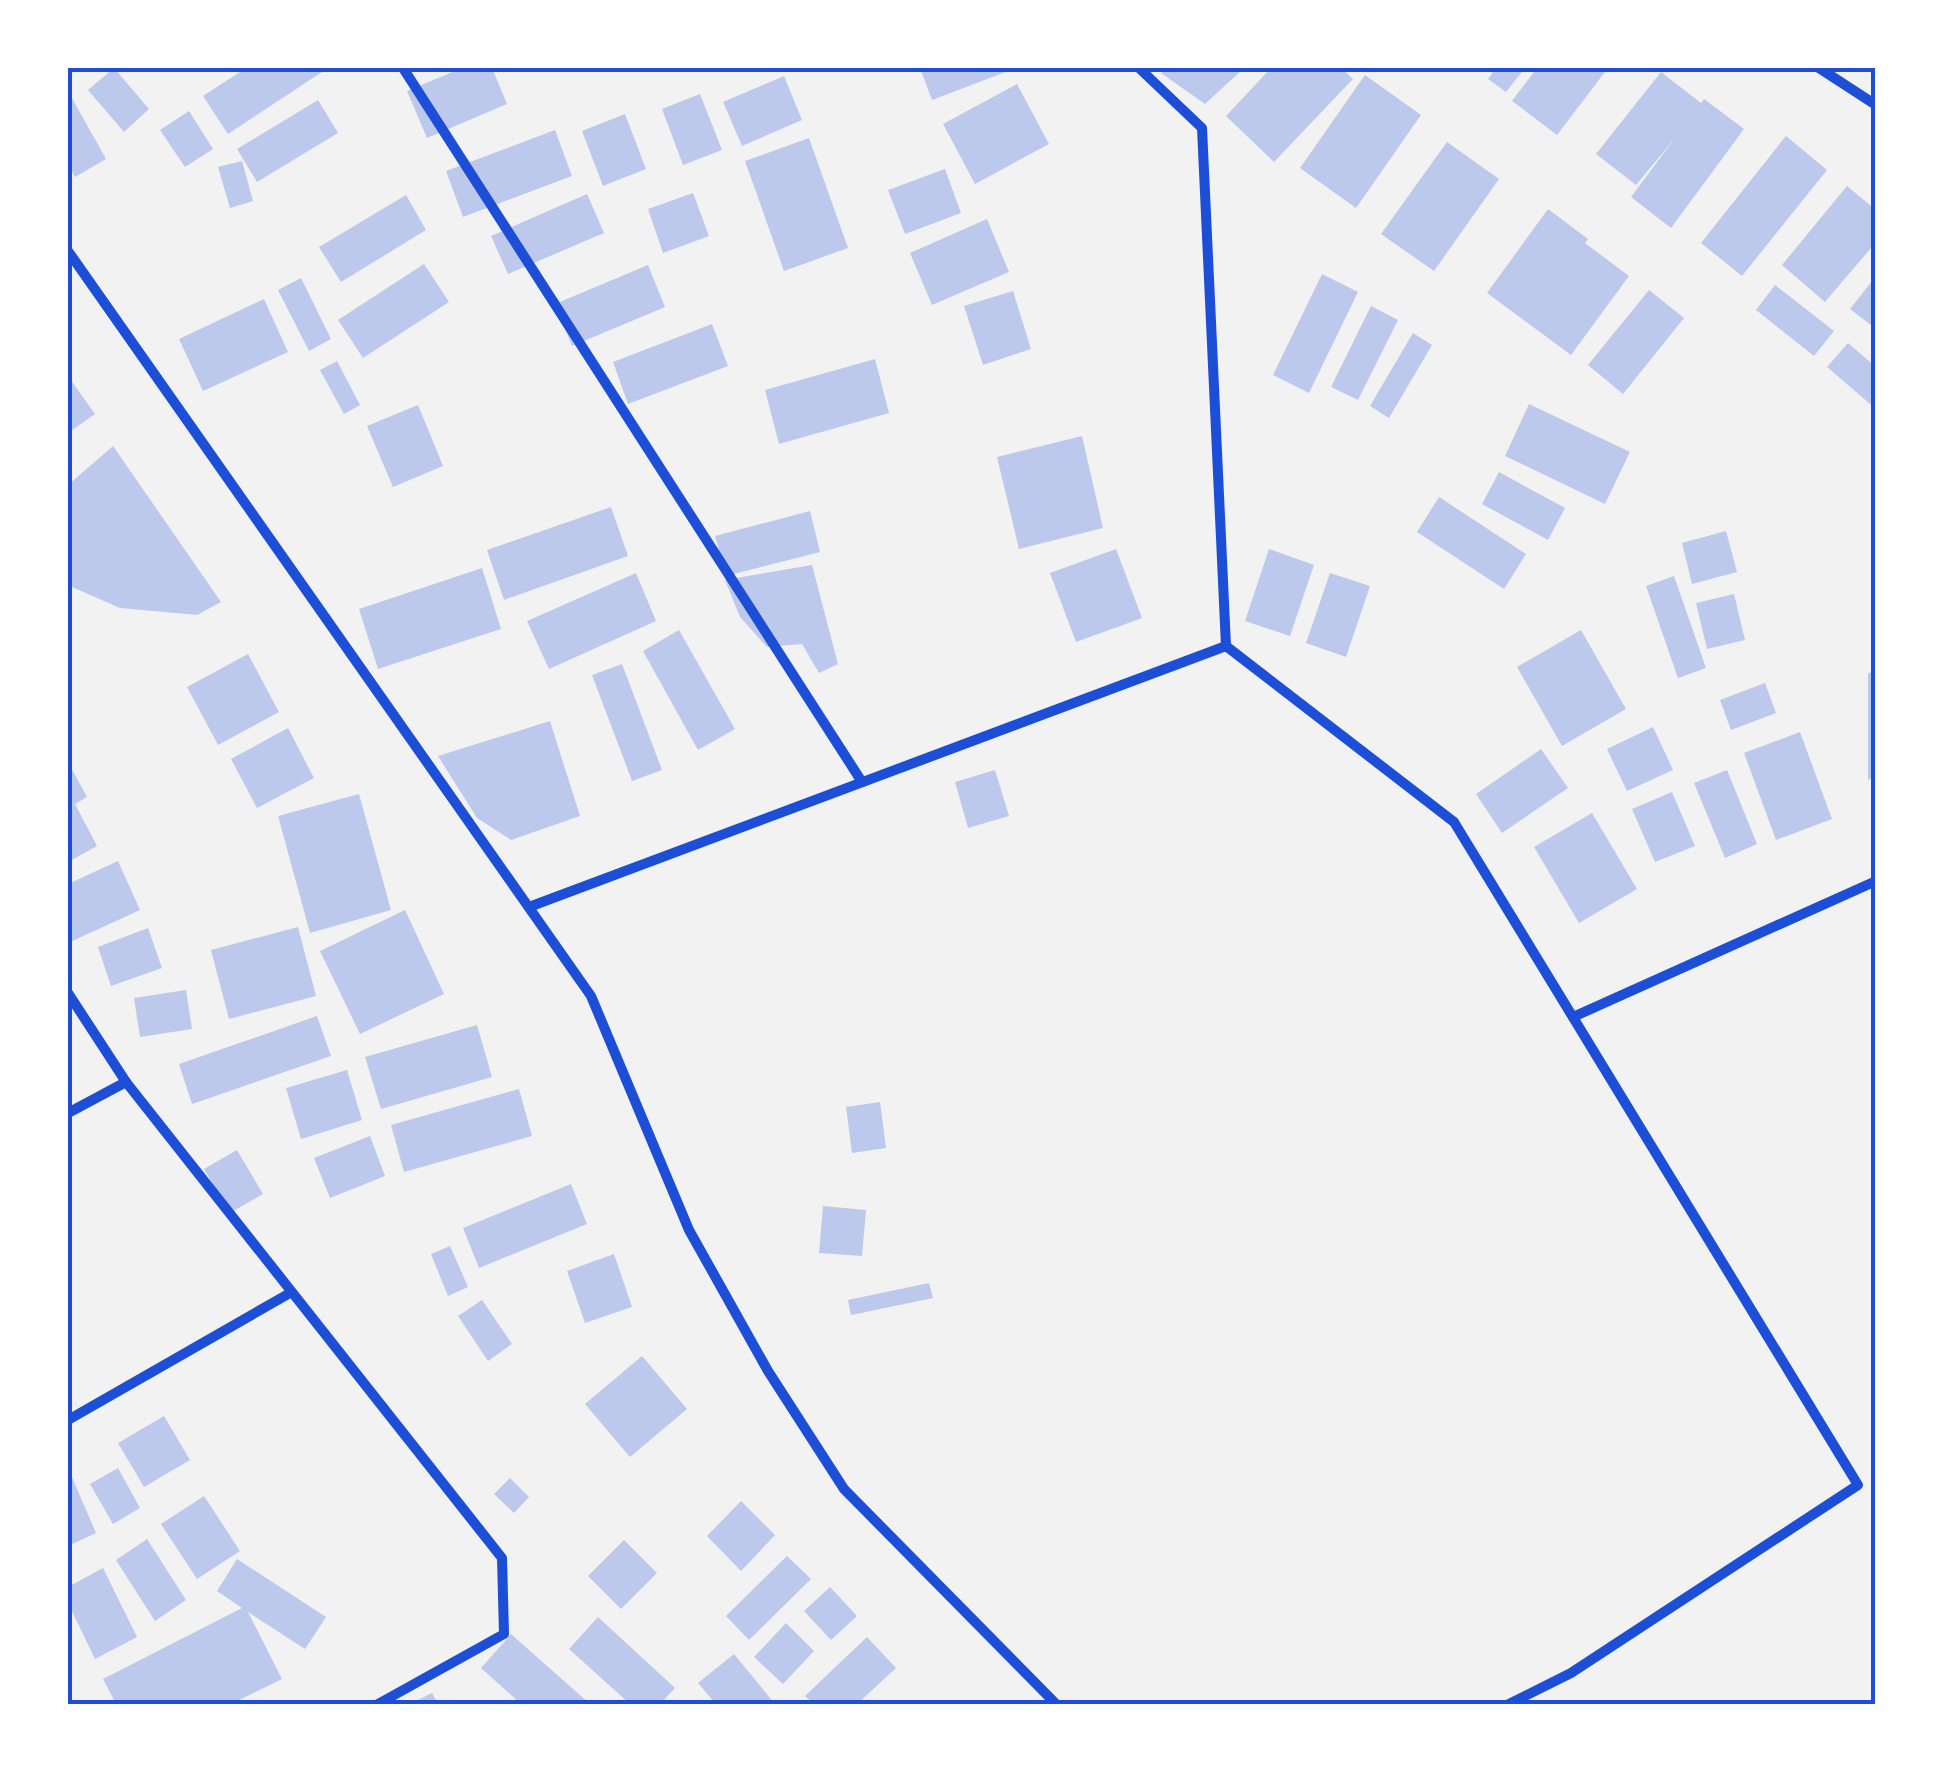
<svg xmlns="http://www.w3.org/2000/svg" width="1943" height="1772" viewBox="0 0 1943 1772" font-family="'Alegreya Sans',sans-serif">
<style>
.building{fill:#bdc9ec}
.lines{fill:none;stroke-linecap:round;stroke-linejoin:round}
.minor{stroke:#1d4ed8;stroke-width:10}
.neatline{fill:none;stroke:#1d4ed8;stroke-width:4}
</style>
<rect width="100%" height="100%" fill="#f2f2f2"/>
<g class="building">
<path d="M114,68L149,109L124,132L88,90Z"/>
<path d="M246,68H324L325,70L228,134L203,96Z"/>
<path d="M462,68H492L507,104L427,138L407,91Z"/>
<path d="M920,68H1016L932,100Z"/>
<path d="M1171,68H1244L1205,104L1161,73Z"/>
<path d="M1271,68H1341L1353,79L1274,162L1226,116Z"/>
<path d="M1496,68H1525L1506,92L1488,79Z"/>
<path d="M1537,68H1608L1557,135L1512,101Z"/>
<path d="M1661,72L1701,103L1704,99L1744,129L1671,228L1631,197L1675,138L1636,185L1596,154Z"/>
<path d="M1365,75L1421,115L1356,208L1300,168Z"/>
<path d="M784,76L802,120L742,146L723,102Z"/>
<path d="M1017,84L1049,144L975,184L943,124Z"/>
<path d="M68,91L106,159L75,177L68,164Z"/>
<path d="M700,94L722,150L683,165L662,109Z"/>
<path d="M318,100L338,133L257,182L237,149Z"/>
<path d="M189,111L213,149L185,167L160,130Z"/>
<path d="M625,114L646,169L603,186L582,131Z"/>
<path d="M555,130L572,176L463,217L446,171Z"/>
<path d="M1786,136L1827,170L1742,276L1701,243Z"/>
<path d="M809,138L848,248L784,271L745,161Z"/>
<path d="M1447,142L1499,179L1434,271L1381,234Z"/>
<path d="M242,161L253,201L230,208L218,167Z"/>
<path d="M945,169L961,213L905,234L888,190Z"/>
<path d="M1847,186L1876,210V242L1825,302L1782,265Z"/>
<path d="M693,193L709,236L663,253L648,209Z"/>
<path d="M587,194L604,233L508,274L491,236Z"/>
<path d="M406,195L426,230L341,282L319,247Z"/>
<path d="M1548,209L1588,239L1585,243L1629,276L1571,355L1487,293Z"/>
<path d="M987,219L1009,272L932,305L910,253Z"/>
<path d="M424,264L449,302L363,358L338,320Z"/>
<path d="M648,265L665,307L572,346L555,304Z"/>
<path d="M1322,274L1358,292L1309,393L1273,375Z"/>
<path d="M1876,276V329L1850,309Z"/>
<path d="M301,278L331,339L309,351L278,290Z"/>
<path d="M1775,285L1834,331L1814,356L1756,310Z"/>
<path d="M1649,290L1684,318L1623,394L1588,365Z"/>
<path d="M1013,291L1031,349L983,365L964,306Z"/>
<path d="M264,299L288,352L203,391L179,339Z"/>
<path d="M1371,306L1398,320L1358,400L1331,387Z"/>
<path d="M712,324L728,366L628,404L613,362Z"/>
<path d="M1413,333L1432,345L1389,418L1370,406Z"/>
<path d="M1848,343L1876,367V409L1827,367Z"/>
<path d="M875,359L889,413L779,444L765,390Z"/>
<path d="M337,361L360,405L344,414L320,370Z"/>
<path d="M68,376L95,414L68,433Z"/>
<path d="M1529,404L1630,452L1605,504L1505,456Z"/>
<path d="M418,405L443,466L393,487L367,426Z"/>
<path d="M1082,436L1103,528L1019,549L997,457Z"/>
<path d="M113,446L221,602L197,615L120,608L72,587L68,582V485Z"/>
<path d="M1499,472L1565,508L1548,540L1482,504Z"/>
<path d="M1439,497L1526,554L1504,589L1417,532Z"/>
<path d="M611,507L628,556L504,600L487,550Z"/>
<path d="M810,511L820,552L726,576L715,536Z"/>
<path d="M1726,531L1737,572L1692,584L1682,543Z"/>
<path d="M1116,549L1142,618L1076,642L1050,573Z"/>
<path d="M1269,549L1314,565L1290,636L1245,621Z"/>
<path d="M812,565L838,664L819,673L802,644L767,647L740,617L725,580Z"/>
<path d="M482,568L501,629L378,669L359,609Z"/>
<path d="M636,573L656,621L549,669L527,621Z"/>
<path d="M1330,573L1370,586L1346,657L1306,643Z"/>
<path d="M1674,576L1706,668L1678,678L1646,586Z"/>
<path d="M1734,594L1745,640L1707,649L1696,603Z"/>
<path d="M679,630L735,729L698,750L643,651Z"/>
<path d="M1581,630L1626,709L1562,746L1517,667Z"/>
<path d="M248,654L279,712L218,745L187,687Z"/>
<path d="M622,664L662,770L632,781L592,675Z"/>
<path d="M1876,672V777L1868,780V673Z"/>
<path d="M1765,683L1776,713L1731,730L1720,700Z"/>
<path d="M550,721L580,816L511,840L477,818L438,756Z"/>
<path d="M1653,727L1673,770L1627,791L1607,749Z"/>
<path d="M288,728L314,778L257,808L231,759Z"/>
<path d="M1800,732L1832,819L1776,840L1744,753Z"/>
<path d="M1541,749L1568,788L1502,833L1476,794Z"/>
<path d="M68,762L87,797L75,804L97,846L68,862Z"/>
<path d="M995,770L1009,816L968,828L955,782Z"/>
<path d="M1727,770L1757,844L1725,858L1694,783Z"/>
<path d="M1672,792L1695,846L1655,862L1632,809Z"/>
<path d="M359,794L391,910L310,933L278,816Z"/>
<path d="M1592,813L1637,889L1579,923L1534,847Z"/>
<path d="M118,861L140,910L68,943V884Z"/>
<path d="M405,910L444,994L360,1034L320,951Z"/>
<path d="M298,927L316,996L229,1019L211,950Z"/>
<path d="M148,928L162,968L111,986L98,947Z"/>
<path d="M186,990L192,1029L140,1037L134,998Z"/>
<path d="M317,1016L331,1056L192,1104L179,1064Z"/>
<path d="M477,1025L492,1077L381,1109L365,1057Z"/>
<path d="M347,1070L362,1120L301,1139L286,1088Z"/>
<path d="M519,1089L532,1136L404,1172L391,1125Z"/>
<path d="M880,1102L886,1148L852,1153L846,1107Z"/>
<path d="M370,1136L385,1176L330,1198L314,1158Z"/>
<path d="M237,1150L263,1194L230,1213L204,1169Z"/>
<path d="M571,1184L587,1224L479,1268L463,1228Z"/>
<path d="M823,1206L866,1210L862,1256L819,1253Z"/>
<path d="M450,1246L468,1287L448,1296L431,1254Z"/>
<path d="M614,1254L632,1307L585,1323L567,1271Z"/>
<path d="M929,1283L933,1298L851,1315L848,1300Z"/>
<path d="M482,1300L512,1344L488,1361L458,1316Z"/>
<path d="M642,1356L687,1409L630,1457L585,1404Z"/>
<path d="M164,1416L190,1460L144,1487L118,1443Z"/>
<path d="M68,1468L96,1533L68,1546Z"/>
<path d="M118,1468L140,1508L113,1524L90,1484Z"/>
<path d="M510,1478L529,1497L514,1513L494,1494Z"/>
<path d="M204,1496L240,1551L197,1579L161,1524Z"/>
<path d="M741,1501L775,1535L741,1571L707,1536Z"/>
<path d="M147,1539L186,1600L155,1621L116,1560Z"/>
<path d="M624,1540L657,1573L621,1609L588,1576Z"/>
<path d="M787,1556L811,1579L749,1640L726,1616Z"/>
<path d="M237,1559L326,1617L305,1649L248,1612L282,1679L231,1704H116L103,1679L242,1608L217,1591Z"/>
<path d="M103,1568L137,1637L95,1659L68,1603V1587Z"/>
<path d="M830,1587L857,1616L831,1640L804,1611Z"/>
<path d="M598,1617L675,1688L660,1704H630L569,1649Z"/>
<path d="M786,1623L814,1651L783,1684L754,1657Z"/>
<path d="M511,1634L590,1704H521L481,1668Z"/>
<path d="M867,1637L896,1668L857,1704H814L805,1696Z"/>
<path d="M734,1654L775,1704H716L698,1683Z"/>
<path d="M432,1693L438,1704H410Z"/>
</g>
<g class="lines">
<g class="minor">
<path d="M403,68L862,782"/>
<path d="M1139,68L1202,128L1226,646"/>
<path d="M1819,68L1876,105"/>
<path d="M68,251L591,996L689,1230L768,1371L844,1489L1056,1704"/>
<path d="M529,907L1226,646L1454,822L1858,1485L1571,1673L1509,1704"/>
<path d="M68,993L126,1082L68,1113"/>
<path d="M1573,1017L1876,881"/>
<path d="M126,1082L502,1558L504,1634L378,1704"/>
<path d="M68,1420L290,1293"/>
</g>
</g>
<rect width="1943" height="1772" fill="none" stroke="#ffffff" stroke-width="140"/>
<rect x="70" y="70" width="1803" height="1632" class="neatline"/>
</svg>
